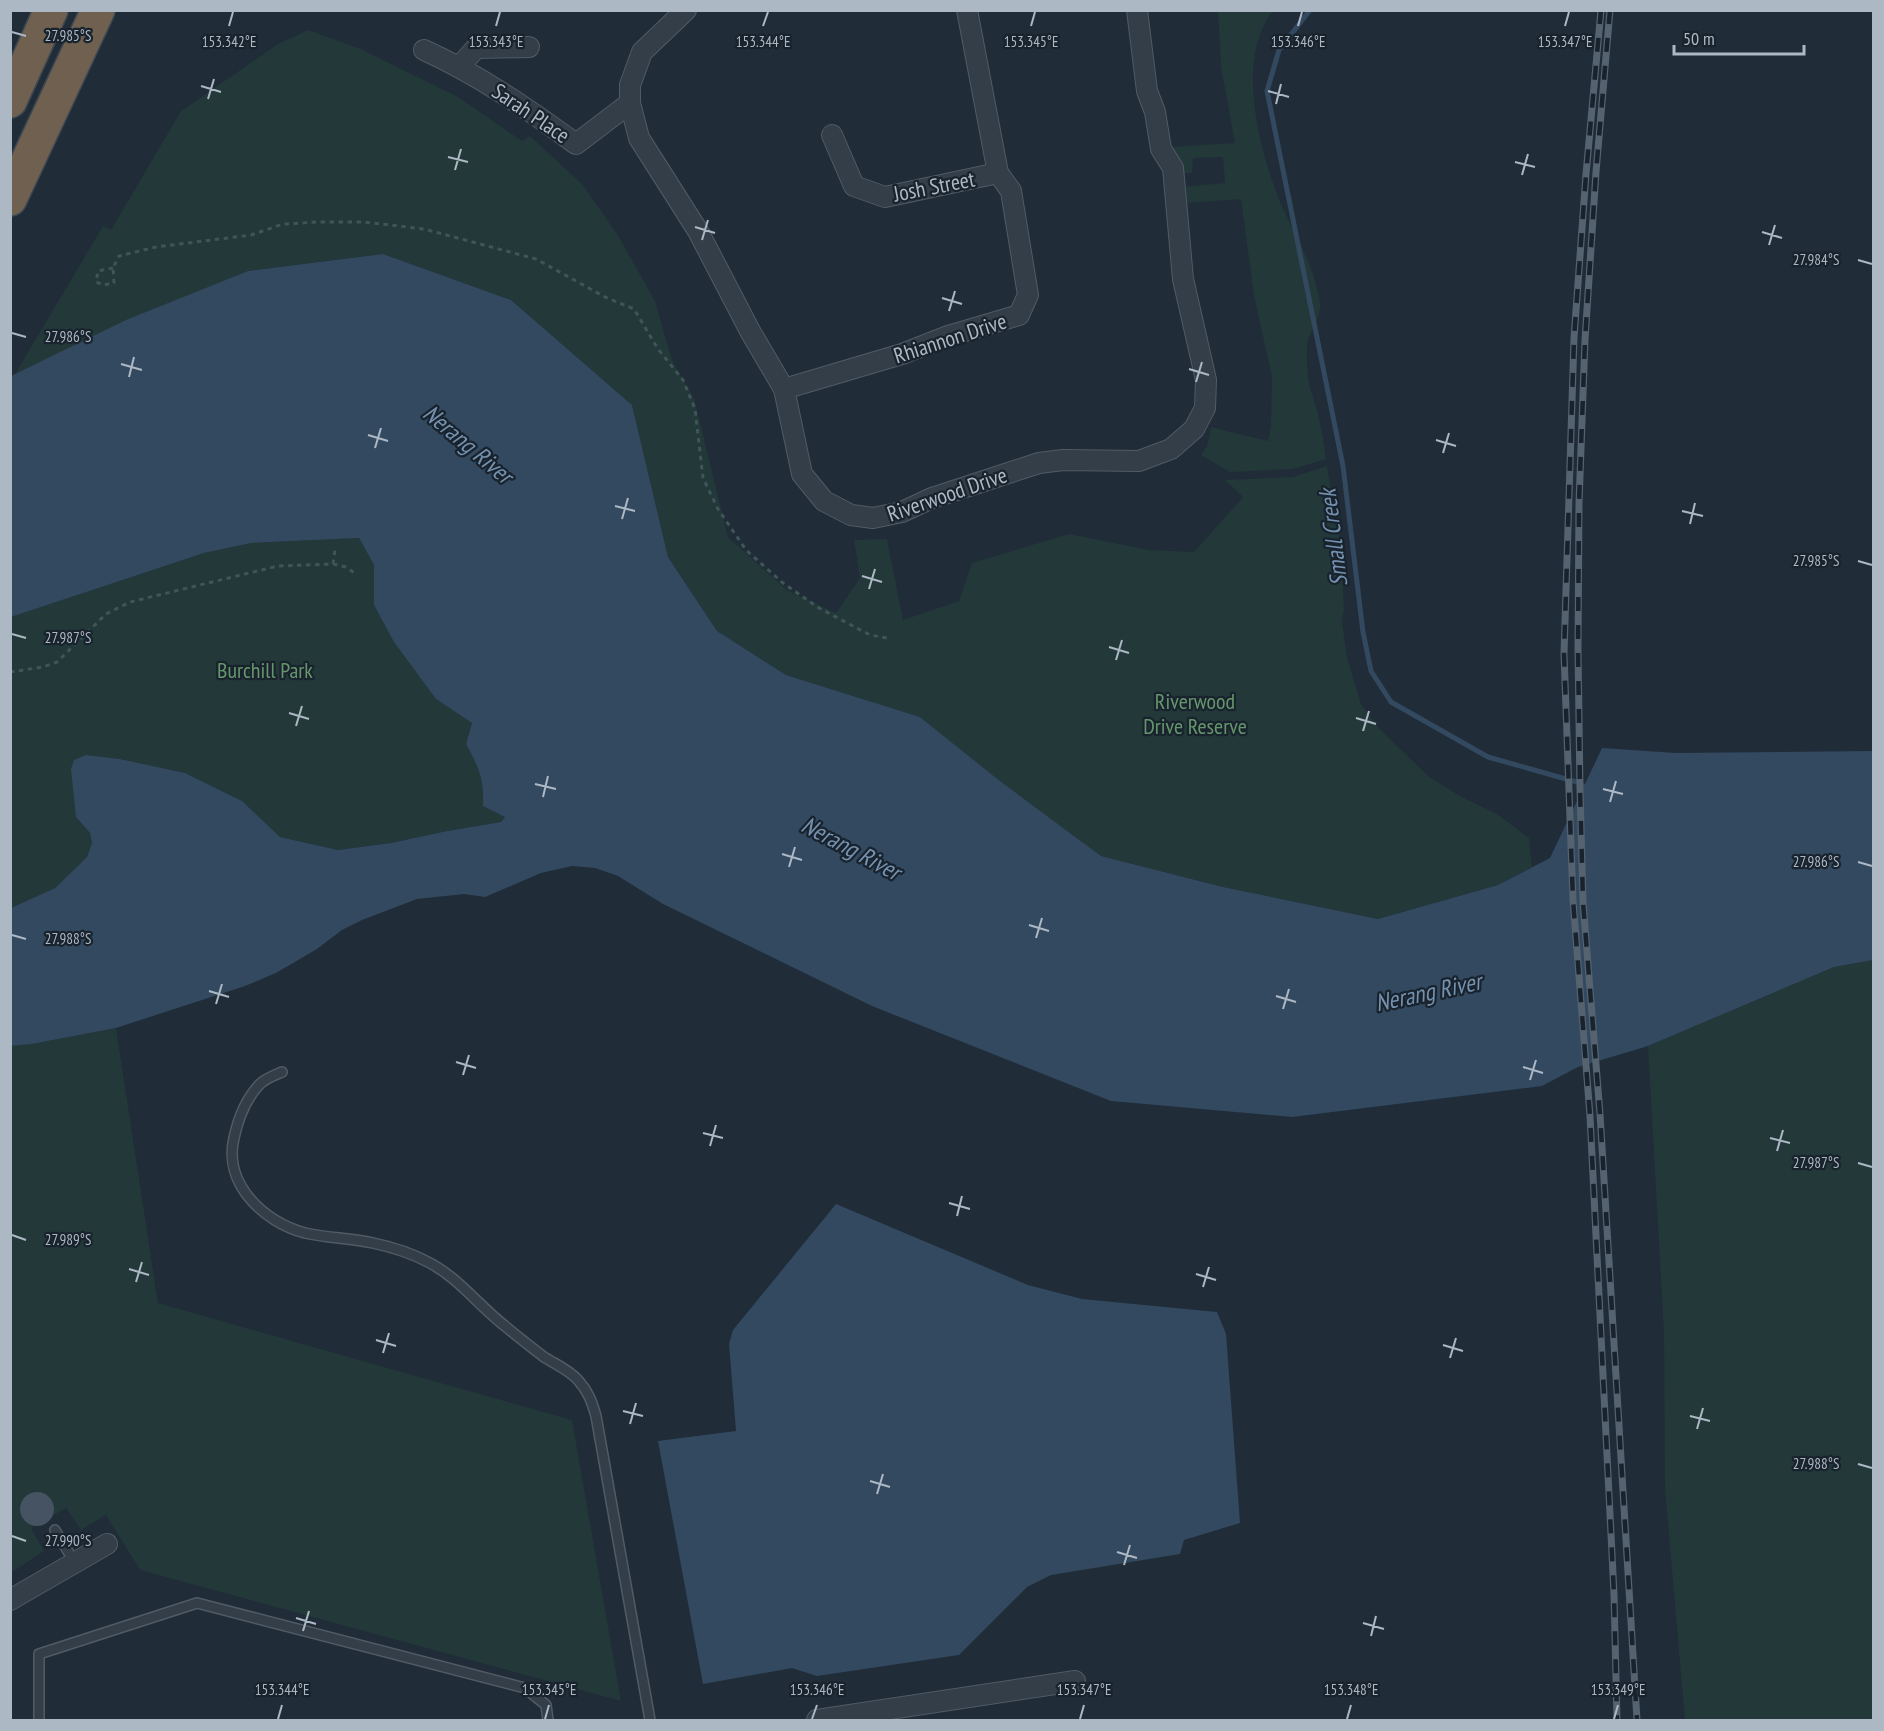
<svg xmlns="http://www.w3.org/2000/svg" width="1884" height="1731" viewBox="0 0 1884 1731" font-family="'PT Sans Narrow',sans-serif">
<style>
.green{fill:#223839}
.water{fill:#324960}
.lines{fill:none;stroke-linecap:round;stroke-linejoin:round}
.stream{stroke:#324960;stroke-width:5}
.building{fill:#455362}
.lane-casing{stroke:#515b66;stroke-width:12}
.street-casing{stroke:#515b66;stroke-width:22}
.highway-casing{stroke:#3e4853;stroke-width:36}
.path{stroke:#3f5557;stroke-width:3;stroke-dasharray:4.5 4.5;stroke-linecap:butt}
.lane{stroke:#333e48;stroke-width:9}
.street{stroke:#333e48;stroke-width:20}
.highway{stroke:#6f6050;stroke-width:33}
.rail-casing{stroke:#556270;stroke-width:7}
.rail{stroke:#19232d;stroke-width:4.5;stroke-dasharray:14;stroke-linecap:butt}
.ticks{fill:none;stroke:#adb8c5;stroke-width:2}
.labels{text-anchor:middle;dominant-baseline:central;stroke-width:4.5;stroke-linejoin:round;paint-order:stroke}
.street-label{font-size:22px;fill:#adb8c5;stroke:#19232d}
.park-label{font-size:22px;fill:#65966c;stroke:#19232d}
.water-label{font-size:24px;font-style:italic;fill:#7491af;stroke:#19232d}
.ticks-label{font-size:15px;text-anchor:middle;fill:#adb8c5;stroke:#19232d;stroke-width:4.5;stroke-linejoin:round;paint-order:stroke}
</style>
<rect width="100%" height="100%" fill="#202c38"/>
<g class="green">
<path d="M1218,11H1273C1236,57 1258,144 1277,194C1291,231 1315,263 1320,304C1321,321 1308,331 1307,347C1307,359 1307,377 1310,388C1313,397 1316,405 1318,414C1322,429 1324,444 1326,459L1293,469L1230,472L1201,455L1207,446L1211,427L1268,441L1271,426L1272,377L1254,296L1241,199L1185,203L1183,187L1225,183L1223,157L1193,158L1192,173H1182L1169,147L1235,143L1221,67Z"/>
<path d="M308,30L361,49L458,97L522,141L530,136L583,185L619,237L655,301L672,360L694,398L728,537L787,590L836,613L860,578L854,540L887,539L903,620L959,601L972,563L1069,534L1149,550L1194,552L1243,497L1225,480L1293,477L1327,466L1340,543L1344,609L1342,622L1347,657L1361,704L1377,726L1428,776L1460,796L1497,814L1529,838L1532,867L1498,885L1378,919L1223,887L1101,856L1000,781L920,717L786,675L717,631L668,557L632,405L511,300L383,254L248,271L15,374L103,226L111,230L181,111L278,44Z"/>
<path d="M359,538L374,565V605L436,699L472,723L466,744C479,768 484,778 483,806L505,817L501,822L447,831L391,843L338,850L280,837L242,801L185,773L120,759L86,755L76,817L90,833L92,843L87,857L55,888L11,908V617L204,553L251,543Z"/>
<path d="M1873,960V1720H1685L1665,1489L1664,1332L1648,1046L1834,967Z"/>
<path d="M116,1028L158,1303L572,1420L621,1701L140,1570L106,1515L81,1530L66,1508L31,1528L44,1551L11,1573V1046L32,1044Z"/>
</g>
<g class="water">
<path d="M383,254L511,300L632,405L668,557L717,631L786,675L920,717L1000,781L1101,856L1223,887L1378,919L1498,885L1550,858L1602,748L1676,753L1873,751V960L1834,967L1648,1046L1578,1067L1542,1086L1292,1117L1111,1101L872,1006L663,904L618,876L595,868L572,866L541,873L485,897L464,894L417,899L362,920L342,930L317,949L276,973L245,986L116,1028L32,1044L11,1046V908L55,888L87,857L92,843L90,833L76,817L71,769L74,760L86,755L120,759L185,773L242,801L280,837L338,850L391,843L447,831L501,822L505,817L483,806C484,779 479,768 466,744L472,723L436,699L394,642L374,605V565L359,538L251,543L204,553L11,617V376L126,320L248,271Z"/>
<path d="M836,1204L1028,1285L1082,1299L1217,1312L1226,1334L1240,1523L1184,1540L1180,1554L1051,1575L1027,1587L959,1655L817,1676L792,1668L703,1684L658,1441L736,1431L729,1344L733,1330Z"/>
</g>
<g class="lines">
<path class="stream" d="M1310,10L1279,50L1267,91L1343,466L1363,632L1371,671L1391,702L1488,757L1580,783L1588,791"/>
</g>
<circle class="building" cx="37" cy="1509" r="17"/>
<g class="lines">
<g class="lane-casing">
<g id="lane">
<path d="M282,1072C275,1075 264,1079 259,1085C246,1099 238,1119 234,1138C223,1183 263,1222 305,1233C327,1238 350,1238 373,1243C392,1247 411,1253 428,1262C458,1277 479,1306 505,1326C518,1337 531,1347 544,1357C555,1364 569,1370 578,1380C588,1391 592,1402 596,1416L650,1720"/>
<path d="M55,1530L75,1563"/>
<path d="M39,1720V1654L197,1603L525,1688L546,1705L548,1720"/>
</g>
</g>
<g class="street-casing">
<g id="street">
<path d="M686,10L642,52L630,85V103L639,138L698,231L750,331L784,389L802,474L824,501L851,515L873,518L902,512L932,498L1039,463L1063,460L1139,461L1171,449L1194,429L1205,408L1206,380L1183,279L1173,168L1161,149L1155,112L1147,91L1137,10"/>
<path d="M424,50C479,75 528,109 576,144L630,103"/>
<path d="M460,66L476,48L529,47"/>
<path d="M832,135L854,186L885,197L998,173"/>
<path d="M784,389L902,354L948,336L1019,315L1028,295L1011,191L998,173L967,10"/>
<path d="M10,1600L107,1544"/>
<path d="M817,1720L1075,1681"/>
</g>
</g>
<g class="highway-casing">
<g id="highway">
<path d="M10,101L51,10"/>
<path d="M10,199L98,10"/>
</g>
</g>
<g class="path">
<path d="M113,268L98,271L96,282L103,285L114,283L113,268L119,256L156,247L251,235L283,224L318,222H364L424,229L536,259L605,297L634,309L658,349L683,380L695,409L703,478L718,509L746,550L783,583L819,608L870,635L887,638"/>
<path d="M333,564L335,550"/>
<path d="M10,672L43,667L57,662L106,614L130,602L278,566L333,564L346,567L356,574"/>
</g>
<use href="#lane" class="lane"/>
<use href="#street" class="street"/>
<use href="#highway" class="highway"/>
<g class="rail-casing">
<g id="rail">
<path d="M1601,10L1586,174L1574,338L1564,654L1573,900L1590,1116L1614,1594L1617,1720"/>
<path d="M1610,10L1596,172L1585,340L1579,503L1578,650L1580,789L1583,902L1600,1114L1637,1720"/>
</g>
</g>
<use href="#rail" class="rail"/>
</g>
<path class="ticks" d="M229,26L233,12M496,26L500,12M763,26L768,12M1031,26L1035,12M1298,26L1302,12M1565,26L1569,12M12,32L26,36M201,86L221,92M1268,91L1289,97M208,99L214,79M1276,104L1281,84M448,157L468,162M1515,162L1535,167M455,170L461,149M1522,175L1528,154M695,227L715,233M1762,232L1782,238M702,240L708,220M1769,245L1775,225M1858,260L1872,264M942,298L962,304M949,311L955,291M12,333L26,337M121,364L142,370M1189,369L1209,375M129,377L134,357M1196,382L1202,362M368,435L388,441M1436,440L1456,446M375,448L381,428M1443,453L1449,433M615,506L635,511M1682,511L1703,516M622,519L628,498M1690,524L1695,503M1858,561L1872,565M862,576L882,582M869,589L875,569M12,634L26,638M1109,647L1129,653M1116,660L1122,640M289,713L309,719M1356,718L1376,724M296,726L302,706M1363,731L1369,711M535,784L556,789M1603,789L1623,794M543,797L548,776M1610,802L1616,781M782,854L802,860M1858,862L1872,866M789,867L795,847M1029,925L1049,931M12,935L26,939M1036,938L1042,918M209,991L229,997M1276,996L1296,1002M216,1004L222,984M1283,1009L1289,989M456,1062L476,1068M1523,1067L1543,1073M463,1075L469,1055M1530,1080L1536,1060M703,1133L723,1138M1770,1138L1790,1143M710,1146L716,1125M1777,1151L1783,1130M1858,1163L1872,1167M949,1203L970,1209M957,1216L962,1196M12,1235L26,1240M129,1269L149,1275M1196,1274L1216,1280M136,1282L142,1262M1203,1287L1209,1267M376,1340L396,1346M1443,1345L1463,1351M383,1353L389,1333M1450,1358L1456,1338M623,1411L643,1416M1690,1416L1710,1421M630,1424L636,1403M1697,1429L1703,1408M1858,1464L1872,1468M870,1481L890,1487M877,1494L883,1474M12,1536L26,1541M1117,1552L1137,1558M1124,1565L1130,1545M296,1618L316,1624M1363,1623L1384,1629M303,1631L309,1611M1371,1636L1376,1616M278,1719L282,1705M545,1719L549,1705M812,1719L817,1705M1080,1719L1084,1705M1347,1719L1351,1705M1614,1719L1618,1705"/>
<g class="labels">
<g class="street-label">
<text transform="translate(531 113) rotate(34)">Sarah Place</text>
<text transform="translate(934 186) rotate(-11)">Josh Street</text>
<text transform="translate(950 338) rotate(-18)">Rhiannon Drive</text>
<text transform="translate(947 494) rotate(-19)">Riverwood Drive</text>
</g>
<g class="park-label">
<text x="265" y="670">Burchill Park</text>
<text x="1195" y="701">Riverwood<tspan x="1195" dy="25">Drive Reserve</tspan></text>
</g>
<g class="water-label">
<text transform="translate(468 444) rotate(40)">Nerang River</text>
<text transform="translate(1333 538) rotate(-97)">Small Creek</text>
<text transform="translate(851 848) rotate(28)">Nerang River</text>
<text transform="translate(1428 992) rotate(-12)">Nerang River</text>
</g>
</g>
<g class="ticks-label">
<text x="68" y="41">27.985°S</text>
<text x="229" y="47">153.342°E</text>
<text x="496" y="47">153.343°E</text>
<text x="763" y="47">153.344°E</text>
<text x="1031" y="47">153.345°E</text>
<text x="1298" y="47">153.346°E</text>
<text x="1565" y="47">153.347°E</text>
<text x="1816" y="265">27.984°S</text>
<text x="68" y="342">27.986°S</text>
<text x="1816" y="566">27.985°S</text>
<text x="68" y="643">27.987°S</text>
<text x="1816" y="867">27.986°S</text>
<text x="68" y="944">27.988°S</text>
<text x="1816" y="1168">27.987°S</text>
<text x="68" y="1245">27.989°S</text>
<text x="1816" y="1469">27.988°S</text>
<text x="68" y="1546">27.990°S</text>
<text x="282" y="1695">153.344°E</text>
<text x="549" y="1695">153.345°E</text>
<text x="817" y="1695">153.346°E</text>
<text x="1084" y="1695">153.347°E</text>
<text x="1351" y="1695">153.348°E</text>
<text x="1618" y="1695">153.349°E</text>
</g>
<rect width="1884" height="1731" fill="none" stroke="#adb8c5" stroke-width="24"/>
<path d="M1674 45v9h130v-9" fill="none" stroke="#adb8c5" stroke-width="3"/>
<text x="1683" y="45" font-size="18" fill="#adb8c5" stroke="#19232d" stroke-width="4.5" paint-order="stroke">50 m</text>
</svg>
